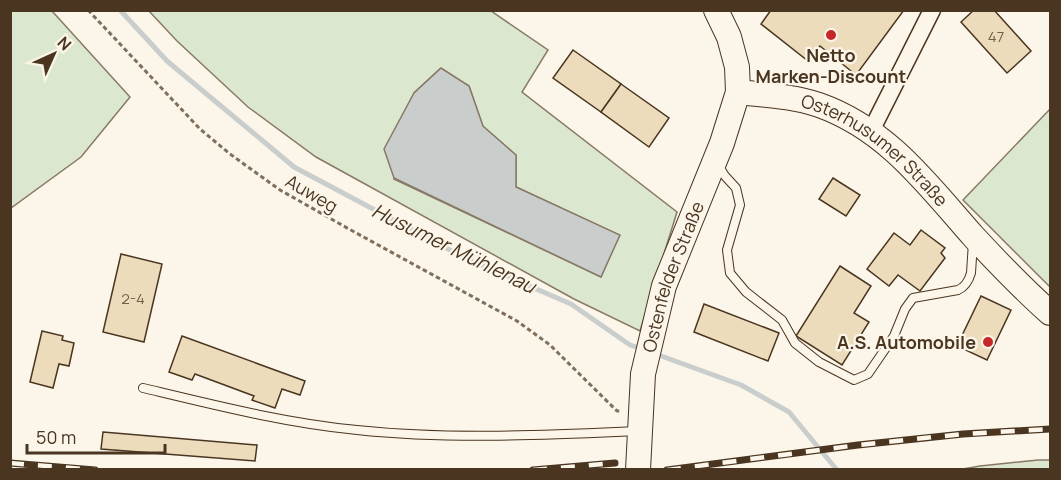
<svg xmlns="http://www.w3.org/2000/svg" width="1061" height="480" viewBox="0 0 1061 480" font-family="Manrope,sans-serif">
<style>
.green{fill:#dce7d0;stroke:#887966;stroke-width:1.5;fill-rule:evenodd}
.water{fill:#c9cecd;stroke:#887966;stroke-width:1.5}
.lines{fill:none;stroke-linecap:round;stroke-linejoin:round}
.stream{stroke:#c9cecd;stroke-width:5}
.building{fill:#ecdcbc;stroke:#4a3520;stroke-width:1.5}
.lane-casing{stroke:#4a3520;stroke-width:10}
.street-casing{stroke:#4a3520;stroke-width:19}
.secondary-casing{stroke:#4a3520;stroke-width:26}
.path{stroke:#7f6f5c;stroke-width:3;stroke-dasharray:4.5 3;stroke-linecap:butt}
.lane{stroke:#fbf6e9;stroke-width:8}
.street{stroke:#fbf6e9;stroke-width:16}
.secondary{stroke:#fbf6e9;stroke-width:24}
.rail-casing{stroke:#4a3520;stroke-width:7}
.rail{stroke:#fbf6e9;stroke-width:4.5;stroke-dasharray:14;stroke-linecap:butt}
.poi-dot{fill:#c62828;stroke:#fbf6e9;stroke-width:2}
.labels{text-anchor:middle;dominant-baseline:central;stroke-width:4.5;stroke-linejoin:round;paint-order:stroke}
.number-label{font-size:15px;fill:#725f47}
.poi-label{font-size:18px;font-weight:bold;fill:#4a3520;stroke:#fbf6e9}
.street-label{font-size:18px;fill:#4a3520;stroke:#fbf6e9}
.water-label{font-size:20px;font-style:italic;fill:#4a3520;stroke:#fbf6e9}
</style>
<rect width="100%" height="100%" fill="#fbf6e9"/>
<g class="green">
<path d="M11,10L52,11L130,97L81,157L11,208Z"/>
<path d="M149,11H491L548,50L522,92L677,212L640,331L574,299L316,157L248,107L177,41ZM440,69L469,86L483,127L516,155V187L619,235L601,277L394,179L414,93Z"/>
<path d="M1050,109V287L963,200Z"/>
<path d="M1038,460H1050V469H963L980,466Z"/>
</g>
<path class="water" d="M441,68L469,86L483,126L516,155V187L620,235L601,277L394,178L384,149L414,93Z"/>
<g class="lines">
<g class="stream">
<path d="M120,10L167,61L294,167L467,259L571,304L630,345L642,349"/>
<path d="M653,353L741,385L789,412L837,470"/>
</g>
</g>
<g class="building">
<path d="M771,10H904L856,75L820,46L808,61L761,24Z"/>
<path d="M974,10H994L1031,51L1007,73L961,22Z"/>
<path d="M573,50L621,84L601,112L553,78Z"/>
<path d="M621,84L669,118L649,147L601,112Z"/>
<path d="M833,178L860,195L846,216L819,199Z"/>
<path d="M921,230L945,248L941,253L945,258L920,291L898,275L889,286L867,269L894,233L910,245Z"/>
<path d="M121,254L162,264L144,342L103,332Z"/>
<path d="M840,266L871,286L854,313L869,322L842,365L796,336Z"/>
<path d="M981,296L1011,310L987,360L957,346Z"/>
<path d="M704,304L779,333L768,361L694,332Z"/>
<path d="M42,331L63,336L62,340L74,343L69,366L59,364L53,388L30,382Z"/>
<path d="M182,336L305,381L300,395L282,389L275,408L252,400L254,396L195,374L192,380L169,372Z"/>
<path d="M103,432L257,445L255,461L101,449Z"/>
</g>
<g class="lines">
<g class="lane-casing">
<g id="lane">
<path d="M717,163L725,176L736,188L740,205L727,250L730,273L746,292L782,320L795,343L819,362L854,380L868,374L894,336L905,309L913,298L958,290C965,287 969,280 971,273L973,242"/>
<path d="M143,388C214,405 285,423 357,430C451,440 545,435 639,431"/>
</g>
</g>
<g class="street-casing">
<path id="street" d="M871,131L932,10"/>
</g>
<g class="secondary-casing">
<g id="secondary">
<path id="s1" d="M738,92C764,95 793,96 819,105C887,129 927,184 973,236C998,263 1023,289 1050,313"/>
<path id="s2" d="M638,470L643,374L664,286L722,143L738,92L737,67L729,37L716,10"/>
</g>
</g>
<path class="path" d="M88,10L200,129L230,154L280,190L349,229L517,321L550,345L617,411H621"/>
<use href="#lane" class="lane"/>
<use href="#street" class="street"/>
<use href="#secondary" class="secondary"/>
<g class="rail-casing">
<g id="rail">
<path d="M10,463L95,470"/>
<path d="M533,470L615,463"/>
<path d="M667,470L858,445L963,434L1050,429"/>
</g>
</g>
<use href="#rail" class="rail"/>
</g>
<g class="poi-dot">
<circle cx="831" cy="35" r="6"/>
<circle cx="988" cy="342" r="6"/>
</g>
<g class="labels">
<g class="number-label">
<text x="996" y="36">47</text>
<text x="133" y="298">2-4</text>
</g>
<g class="poi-label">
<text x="831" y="55">Netto<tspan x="831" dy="21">Marken-Discount</tspan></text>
<text x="976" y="342" text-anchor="end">A.S. Automobile</text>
</g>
<g class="street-label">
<text stroke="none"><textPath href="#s1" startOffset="154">Osterhusumer Straße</textPath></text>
<text transform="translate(312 193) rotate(30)">Auweg</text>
<text stroke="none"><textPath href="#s2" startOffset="198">Ostenfelder Straße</textPath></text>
</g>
<g class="water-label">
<text transform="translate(454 248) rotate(26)">Husumer Mühlenau</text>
</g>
</g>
<rect width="1061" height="480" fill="none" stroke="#4a3520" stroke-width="24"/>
<g transform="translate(54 54) rotate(45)" stroke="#fbf6e9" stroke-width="4.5" paint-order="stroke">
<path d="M0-4.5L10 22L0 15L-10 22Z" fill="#4a3520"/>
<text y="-9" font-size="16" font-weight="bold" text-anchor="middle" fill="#4a3520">N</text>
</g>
<path d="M27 444v9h138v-9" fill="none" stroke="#4a3520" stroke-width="3"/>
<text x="36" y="444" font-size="18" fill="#4a3520" stroke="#fbf6e9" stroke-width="4.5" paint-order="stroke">50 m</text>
</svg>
